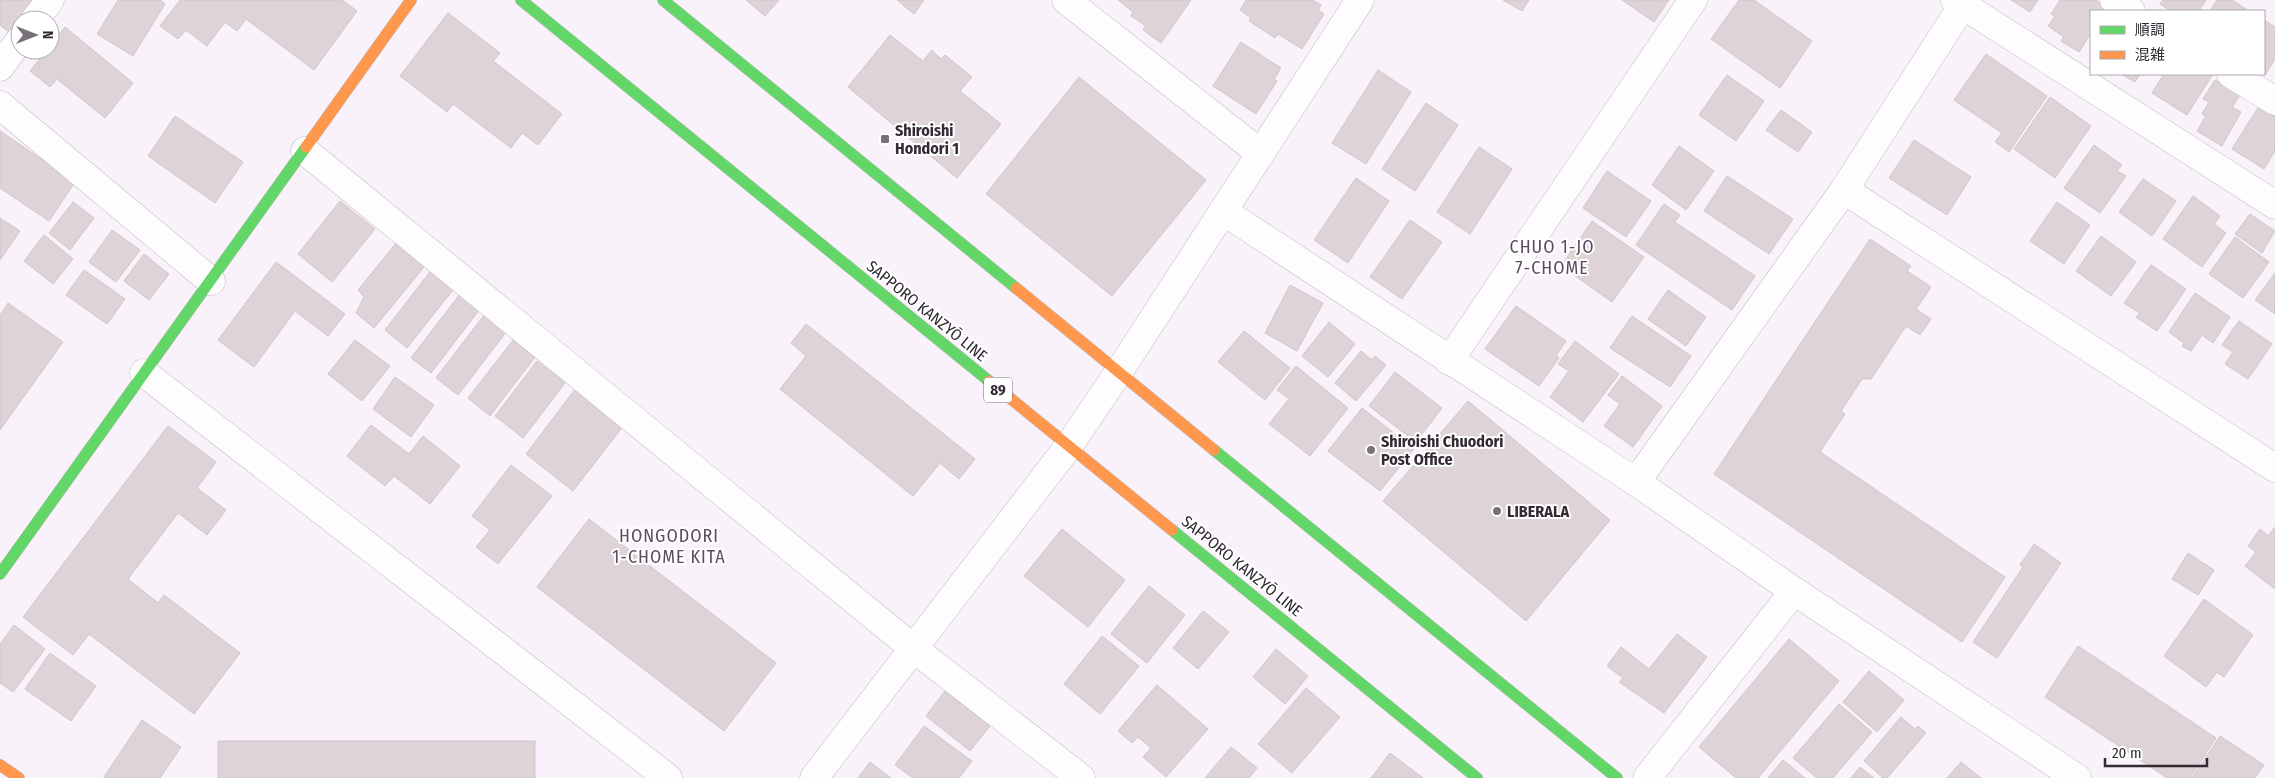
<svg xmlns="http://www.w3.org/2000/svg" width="2275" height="778" viewBox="0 0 2275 778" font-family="'Fira Sans Condensed','Noto Sans JP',sans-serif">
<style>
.building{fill:#ded4d7;stroke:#cfc6c9}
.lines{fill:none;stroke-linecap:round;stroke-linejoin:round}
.street-casing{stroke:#c1bbc3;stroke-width:29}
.fast-casing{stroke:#c1bbc3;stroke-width:12}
.slow-casing{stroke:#c1bbc3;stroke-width:12}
.street{stroke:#fefdfe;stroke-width:28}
.fast{stroke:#63d668;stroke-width:11}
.slow{stroke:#ff974d;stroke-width:11}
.poi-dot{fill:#787179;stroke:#fff;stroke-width:2}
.labels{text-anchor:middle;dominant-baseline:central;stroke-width:4;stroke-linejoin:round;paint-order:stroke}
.shield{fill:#fff;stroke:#706b71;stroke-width:1}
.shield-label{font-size:15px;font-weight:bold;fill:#322b34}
.poi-label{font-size:16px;font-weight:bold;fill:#322b34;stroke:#fff;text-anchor:start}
.street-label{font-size:16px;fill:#322b34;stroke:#fff}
.neighbourhood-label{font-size:18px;letter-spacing:1px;fill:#5d4c61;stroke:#fff}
</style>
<rect width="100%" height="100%" fill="#f9f2fa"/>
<g class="building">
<path d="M0,0H34L10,33L0,25Z"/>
<path d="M118,0H160L165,4L133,56L97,34Z"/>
<path d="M180,0H342L357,11L314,70L246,19L237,31L225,22L207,46L186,30L178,39L160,26Z"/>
<path d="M746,0H779L765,16Z"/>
<path d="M897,0H924L914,14Z"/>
<path d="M1118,0H1191L1161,43L1143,30L1146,26L1131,16L1133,12Z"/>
<path d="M1246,0H1313L1321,5L1318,10L1324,14L1302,49L1278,34L1275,38L1249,21L1251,18L1240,10Z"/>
<path d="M1503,0H1529L1522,11Z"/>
<path d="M1622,0H1669L1654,22Z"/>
<path d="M1739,0H1754L1812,41L1780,88L1711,39Z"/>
<path d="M2011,0H2038L2030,12Z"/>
<path d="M2060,0H2096L2107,8L2105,11H2091V33L2079,52L2061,41L2064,37L2048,26L2055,16L2051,14Z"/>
<path d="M2163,0H2206L2199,11H2171L2160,4Z"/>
<path d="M2217,0H2232L2249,11H2210Z"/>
<path d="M448,13L500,53L493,61L562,114L538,145L522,133L511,148L453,104L447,112L400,76Z"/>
<path d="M2264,20L2275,27V59L2265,75L2263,74Z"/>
<path d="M65,27L133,83L105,118L57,79L50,87L30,71L47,50H50V46Z"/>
<path d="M890,35L923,61L932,50L941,59L945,55L972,77L960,91L1001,124L957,178L848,87Z"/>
<path d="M1241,42L1281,68L1274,79L1277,81L1256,114L1213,86Z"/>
<path d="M1986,54L2047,96L2009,152L1995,142L2002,133L1954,100Z"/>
<path d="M1378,70L1411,92L1366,164L1332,143Z"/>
<path d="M2121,74H2140L2135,82Z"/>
<path d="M2164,74H2213L2187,115L2152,93Z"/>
<path d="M1727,75L1764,101L1736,141L1699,115Z"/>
<path d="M1079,77L1206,180L1112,296L986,194Z"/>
<path d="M2215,80L2240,95L2232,107L2241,112L2222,146L2197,131L2206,116L2202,114L2209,102L2203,99Z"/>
<path d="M2050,97L2091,126L2055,178L2014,149Z"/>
<path d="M1426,103L1458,125L1415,191L1382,169Z"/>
<path d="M2259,106L2275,115V151L2264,169L2232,149Z"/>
<path d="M1781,110L1812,132L1798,152L1766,130Z"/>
<path d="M175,116L243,162L215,203L148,156Z"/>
<path d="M0,131L75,182L49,221L0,188Z"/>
<path d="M1914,140L1971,177L1947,215L1889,178Z"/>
<path d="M2094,145L2122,165L2117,171L2126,176L2100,213L2064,188Z"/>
<path d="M1679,146L1714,171L1686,210L1652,185Z"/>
<path d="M1479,147L1512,169L1470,234L1437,212Z"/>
<path d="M1607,171L1651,201L1626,237L1583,208Z"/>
<path d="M1727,176L1793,219L1769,254L1704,211Z"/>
<path d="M1356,178L1389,201L1348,263L1314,240Z"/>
<path d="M2143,179L2176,201L2152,236L2119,212Z"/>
<path d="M2193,196L2220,216L2214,224L2226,233L2202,267L2163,239Z"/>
<path d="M340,201L375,229L332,282L298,254Z"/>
<path d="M73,202L94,218L70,250L49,233Z"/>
<path d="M2057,202L2090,225L2064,264L2030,241Z"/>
<path d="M1664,204L1680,215L1675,222L1755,276L1732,310L1636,245Z"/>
<path d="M2250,214L2275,231L2262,253L2235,234Z"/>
<path d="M0,218L20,231L0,260Z"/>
<path d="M1410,220L1442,242L1402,299L1370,277Z"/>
<path d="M1592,221L1644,257L1612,302L1561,266Z"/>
<path d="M112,230L140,250L116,282L89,262Z"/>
<path d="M44,235L73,259L53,284L24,261Z"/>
<path d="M2101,236L2136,262L2111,296L2076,271Z"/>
<path d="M2235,237L2269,262L2243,298L2209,274Z"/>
<path d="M1870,239L1911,266L1907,271L1930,286V289L1916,309L1931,319L1920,335L1906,326L1871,379H1862L1841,411L1845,414L1820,452L2005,577L1962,642L1714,474Z"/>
<path d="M397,242L425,266L374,328L356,313L364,297L358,290Z"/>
<path d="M144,254L169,274L149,300L124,281Z"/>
<path d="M276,262L345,314L328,336L295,311L254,367L218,340Z"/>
<path d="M2151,265L2186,289L2157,331L2136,317L2140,313L2124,303Z"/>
<path d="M433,268L456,286L407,348L385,330Z"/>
<path d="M84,270L125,299L107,324L66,295Z"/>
<path d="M2275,273V314L2255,300Z"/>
<path d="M1290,285L1323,303L1297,351L1265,333Z"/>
<path d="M1668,290L1706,317L1686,346L1648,319Z"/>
<path d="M2195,293L2230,317L2213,343L2202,335L2191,351L2182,346L2184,343L2169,332Z"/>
<path d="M460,294L480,309L431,373L411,358Z"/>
<path d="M8,303L63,342L0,430V315Z"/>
<path d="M1516,306L1566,341L1556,356L1559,358L1539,386L1485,349Z"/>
<path d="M488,310L510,327L458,395L436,378Z"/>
<path d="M1632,316L1691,356L1670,387L1610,348Z"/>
<path d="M2239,321L2272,344L2248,379L2225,364L2233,352L2222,345Z"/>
<path d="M1329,322L1355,344L1328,377L1302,356Z"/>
<path d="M806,324L975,459L959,479L940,463L913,496L780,389L806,356L791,343Z"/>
<path d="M1244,331L1290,368L1265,400L1218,362Z"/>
<path d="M517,335L539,352L490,416L468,398Z"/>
<path d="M355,340L390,366L362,401L328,374Z"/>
<path d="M1575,341L1619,374L1583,422L1550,397L1569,371L1558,364Z"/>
<path d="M1361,351L1372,360L1375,356L1386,365L1356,401L1335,383Z"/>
<path d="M537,361L565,383L523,438L495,416Z"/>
<path d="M1296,366L1348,408L1310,456L1269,424L1289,399L1277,390Z"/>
<path d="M1395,372L1442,408L1416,442L1369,406Z"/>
<path d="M1622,376L1662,406L1633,447L1604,426L1620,404L1608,395Z"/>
<path d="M395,377L434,405L411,437L373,409Z"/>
<path d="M576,388L624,425L573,491L526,454Z"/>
<path d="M1468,401L1610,520L1526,621L1383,501Z"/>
<path d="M1362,408L1414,449L1380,491L1328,451Z"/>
<path d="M371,425L409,454L423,436L460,466L430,504L394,476L385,486L347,456Z"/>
<path d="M168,426L216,462L197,488L226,510L207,535L178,513L128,579L158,603L164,595L240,653L194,714L89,634L73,655L23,617Z"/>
<path d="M511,465L552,496L498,564L476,547L490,530L472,516Z"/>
<path d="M589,519L776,663L724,731L537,587Z"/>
<path d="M2275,527V589L2245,566L2256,552L2248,546L2260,529L2268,536Z"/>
<path d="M1062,529L1125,580L1088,627L1024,576Z"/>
<path d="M2034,544L2061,563L1997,658L1973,642L2023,567L2020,565Z"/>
<path d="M2188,553L2214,570L2198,595L2172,579Z"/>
<path d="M1149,586L1185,615L1147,663L1111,634Z"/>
<path d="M2204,599L2253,635L2224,677L2217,672L2206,687L2164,656Z"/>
<path d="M1203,611L1229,632L1198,669L1173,648Z"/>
<path d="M14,625L45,649L13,692L0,683V644Z"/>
<path d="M1677,634L1707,657L1664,713L1619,682L1623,678L1607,666L1621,647L1649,669Z"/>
<path d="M1102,636L1139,666L1100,714L1064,684Z"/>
<path d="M1789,639L1839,681L1758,778H1736L1699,747Z"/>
<path d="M2078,646L2216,738L2190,778H2167L2045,697Z"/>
<path d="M1276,649L1308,676L1285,704L1253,677Z"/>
<path d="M50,653L96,686L71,721L25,689Z"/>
<path d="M1869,671L1904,700L1877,732L1843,702Z"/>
<path d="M1157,685L1208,729L1166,777L1143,757L1151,748L1138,737L1132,743L1118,731Z"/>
<path d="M1306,688L1340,717L1292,773L1258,744Z"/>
<path d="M945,691L990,726L970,751L926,716Z"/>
<path d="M1839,704L1872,732L1833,778H1817L1793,758Z"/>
<path d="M1901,717L1915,729L1918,726L1926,733L1887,778H1883L1864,761Z"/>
<path d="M142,720L181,747L160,778H105L104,777Z"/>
<path d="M924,726L972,761L959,778H913L895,765Z"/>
<path d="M2220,736L2264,765L2255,778H2192Z"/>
<rect x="218" y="741" width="317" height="37"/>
<path d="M1231,747L1257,768L1249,778H1205Z"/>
<path d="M1390,753L1423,778H1371Z"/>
<path d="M1783,760L1805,778H1768Z"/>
<path d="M870,762L891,778H858Z"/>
<path d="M1961,762L1981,778H1947Z"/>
<path d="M1860,767L1874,778H1851Z"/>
</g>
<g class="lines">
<g class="street-casing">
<g id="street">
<path d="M1066,0L1260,153"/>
<path d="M1955,0L2275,205"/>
<path d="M2114,0L2131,11"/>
<path d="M35,20L50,0"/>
<path d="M0,67L20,40"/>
<path d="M2231,74L2275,101"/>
<path d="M0,105L211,281"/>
<path d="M305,151L913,648L1081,778"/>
<path d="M1844,190L2275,468"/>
<path d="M1223,211L1636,482L1794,591L2077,778"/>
<path d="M1449,361L1693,0"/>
<path d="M144,373L668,778"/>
<path d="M1636,482L1844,190L1966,0"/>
<path d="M814,778L1068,447L1118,373L1360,0"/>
<path d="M1647,778L1794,591"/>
</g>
</g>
<g class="fast-casing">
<g id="fast">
<path d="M521,0L989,381"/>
<path d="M663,0L1016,288"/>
<path d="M1214,450L1617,778"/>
<path d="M1172,530L1477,778"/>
<path d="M0,574L306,147"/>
</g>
</g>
<g class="slow-casing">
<g id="slow">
<path d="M306,147L411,0"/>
<path d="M1016,288L1214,450"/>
<path d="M989,381L1172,530"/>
<path d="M0,765L19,778"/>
</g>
</g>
<use href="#street" class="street"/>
<use href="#fast" class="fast"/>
<use href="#slow" class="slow"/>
</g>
<g class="poi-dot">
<rect x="880" y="134" width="10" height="10" rx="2.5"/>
<circle cx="1371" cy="450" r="5"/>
<circle cx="1497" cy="511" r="5"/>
</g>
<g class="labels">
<rect class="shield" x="984" y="377.5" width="28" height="25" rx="4"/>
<g class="shield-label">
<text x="998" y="390">89</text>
</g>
<g class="poi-label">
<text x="895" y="130">Shiroishi<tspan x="895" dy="18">Hondori 1</tspan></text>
<text x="1381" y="441">Shiroishi Chuodori<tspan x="1381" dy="18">Post Office</tspan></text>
<text x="1507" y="511">LIBERALA</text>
</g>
<g class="street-label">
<text transform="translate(927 311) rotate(39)">SAPPORO KANZYŌ LINE</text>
<text transform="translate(1242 566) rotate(39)">SAPPORO KANZYŌ LINE</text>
</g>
<g class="neighbourhood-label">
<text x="1552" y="247">CHUO 1-JO<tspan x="1552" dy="21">7-CHOME</tspan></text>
<text x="669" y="536">HONGODORI<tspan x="669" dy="21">1-CHOME KITA</tspan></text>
</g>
</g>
<rect x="2090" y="10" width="175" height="65" fill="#ffffff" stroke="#adaaae"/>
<rect x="2100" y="26" width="25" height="8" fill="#63d668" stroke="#adaaae"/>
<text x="2135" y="35" font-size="15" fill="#322b34">順調</text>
<rect x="2100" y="51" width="25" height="8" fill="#ff974d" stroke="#adaaae"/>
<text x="2135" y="60" font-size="15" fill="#322b34">混雑</text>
<g transform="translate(35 35) rotate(90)"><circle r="24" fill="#ffffff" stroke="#adaaae"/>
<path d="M0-4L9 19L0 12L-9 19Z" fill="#787179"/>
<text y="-8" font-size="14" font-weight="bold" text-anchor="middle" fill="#322b34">N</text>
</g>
<path d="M2105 758v8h102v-8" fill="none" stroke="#322b34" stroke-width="2.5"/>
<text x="2112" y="758" font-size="15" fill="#322b34" stroke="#ffffff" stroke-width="4" paint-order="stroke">20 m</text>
</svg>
